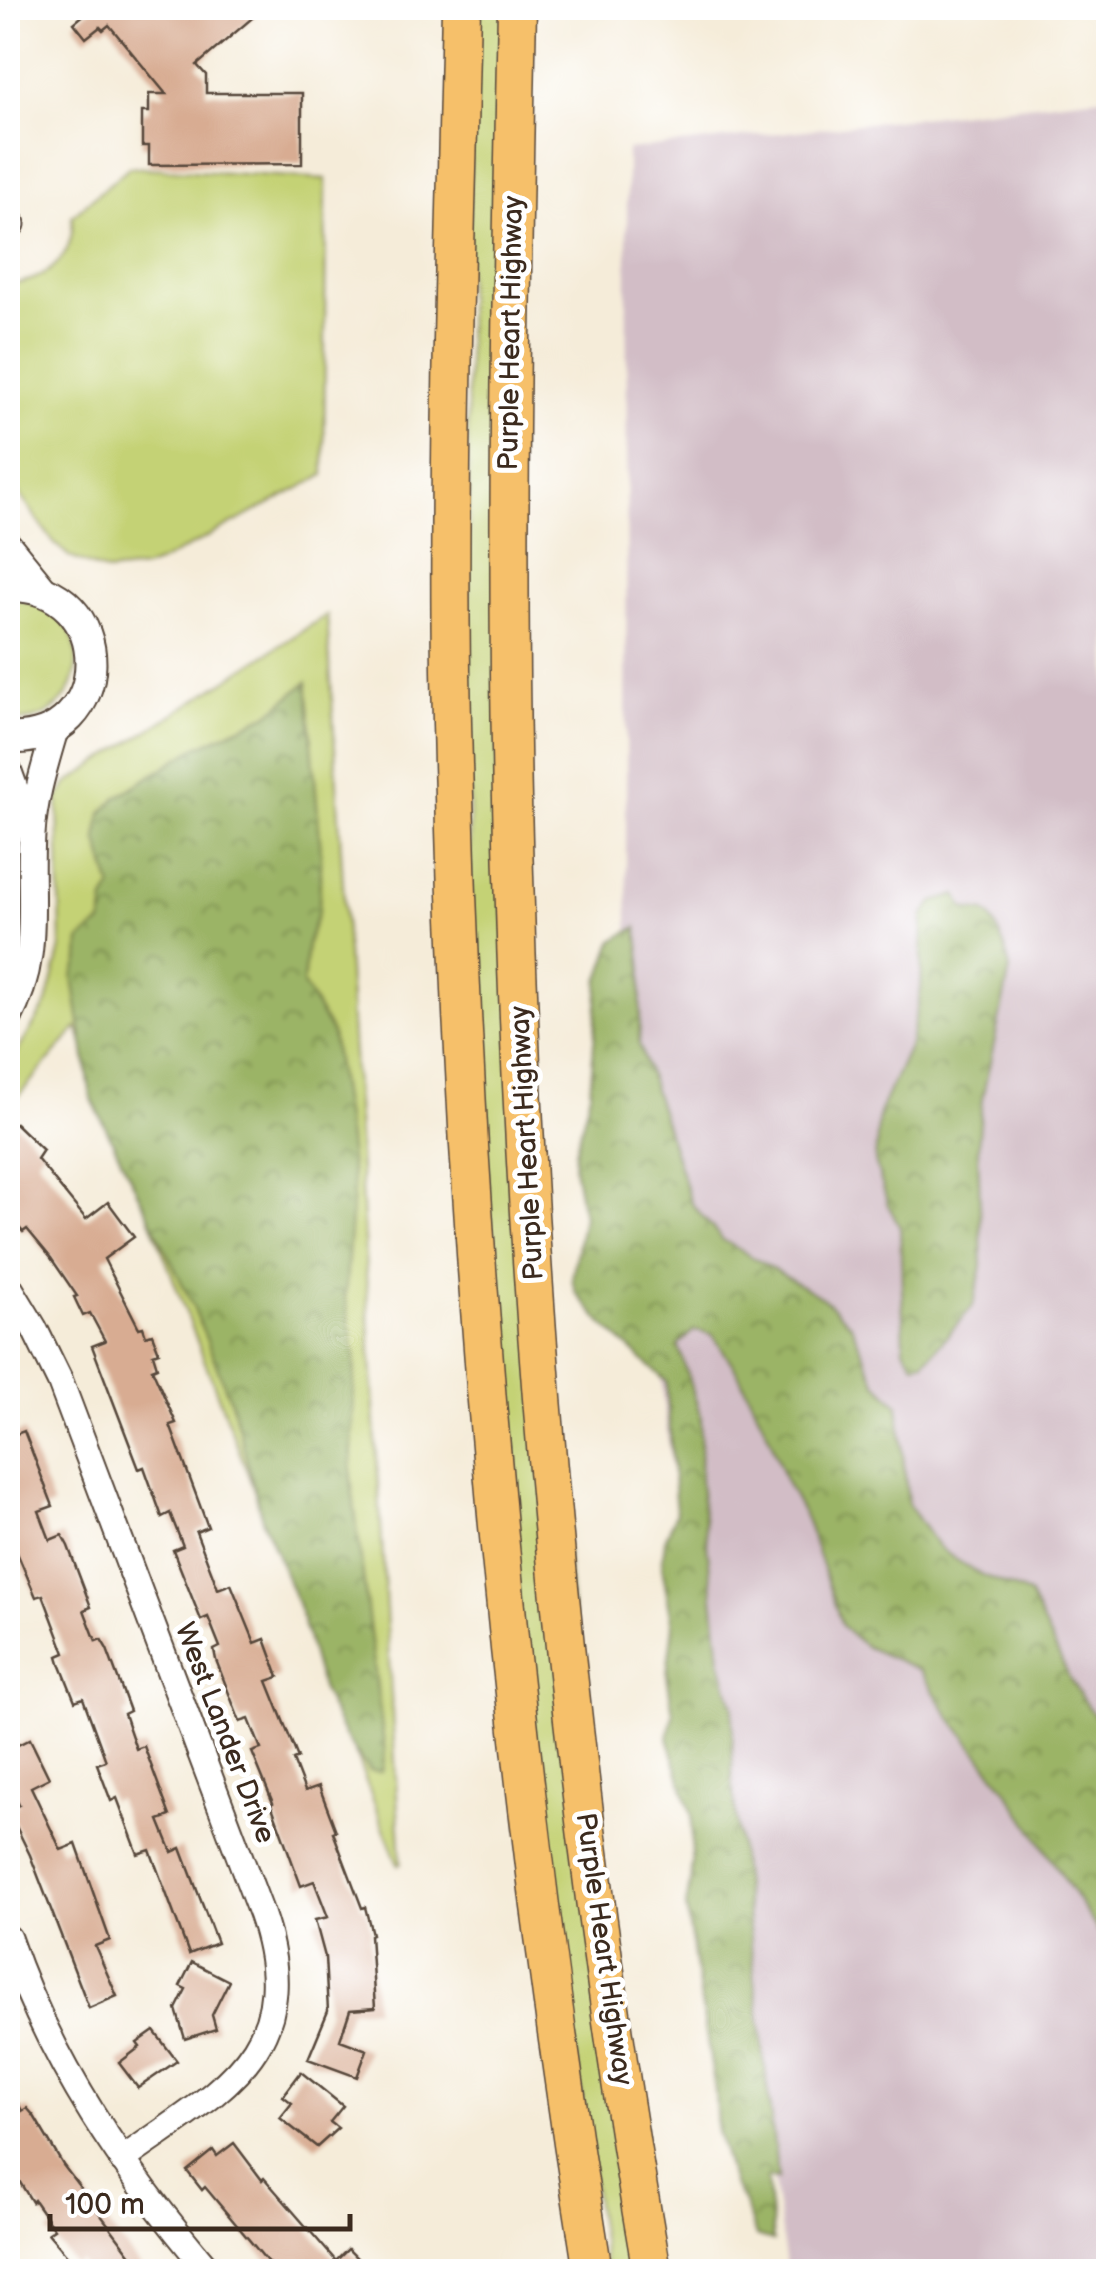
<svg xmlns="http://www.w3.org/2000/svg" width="1116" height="2279" viewBox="0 0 1116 2279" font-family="'Balsamiq Sans',sans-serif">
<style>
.industrial{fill:#d2bdc6}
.green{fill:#c4d274;stroke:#807e49;stroke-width:2.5}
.forest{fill:url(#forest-crowns);stroke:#6b6f42;stroke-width:2.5}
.building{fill:#d8ac92}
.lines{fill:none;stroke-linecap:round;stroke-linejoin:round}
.minor-casing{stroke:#57473a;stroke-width:29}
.tertiary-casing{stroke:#57473a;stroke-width:34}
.primary-casing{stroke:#57473a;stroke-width:41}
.minor{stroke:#fff;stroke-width:25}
.tertiary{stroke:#fff;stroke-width:30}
.primary{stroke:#f6c06b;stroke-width:38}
.labels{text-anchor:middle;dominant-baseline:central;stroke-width:10;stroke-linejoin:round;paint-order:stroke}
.street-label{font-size:28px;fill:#3b2a1e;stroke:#fff}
</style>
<defs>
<pattern id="forest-crowns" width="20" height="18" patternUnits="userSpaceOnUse" patternTransform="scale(2.5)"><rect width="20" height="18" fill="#9bb466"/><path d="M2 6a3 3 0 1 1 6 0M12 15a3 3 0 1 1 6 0" fill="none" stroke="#809353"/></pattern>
</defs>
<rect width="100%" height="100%" fill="#fff"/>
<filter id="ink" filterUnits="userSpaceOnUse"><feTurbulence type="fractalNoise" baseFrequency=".01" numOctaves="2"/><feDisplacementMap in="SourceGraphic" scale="20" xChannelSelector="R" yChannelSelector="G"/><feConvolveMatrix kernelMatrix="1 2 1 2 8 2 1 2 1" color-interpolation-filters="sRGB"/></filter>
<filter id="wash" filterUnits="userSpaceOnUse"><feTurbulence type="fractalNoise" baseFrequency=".0048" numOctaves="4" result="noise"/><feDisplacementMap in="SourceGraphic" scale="40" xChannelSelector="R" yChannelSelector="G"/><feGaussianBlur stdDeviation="2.25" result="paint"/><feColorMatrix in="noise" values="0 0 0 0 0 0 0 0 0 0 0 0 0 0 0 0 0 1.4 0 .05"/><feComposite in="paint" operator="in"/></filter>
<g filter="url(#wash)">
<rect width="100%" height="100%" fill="#f5ecd9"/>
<path class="industrial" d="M1108,96V2271H787L691,1649L636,1152L626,860L627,150Z"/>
<g class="green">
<path d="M474,8H504L498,845L637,2271H605L519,1631L470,932L467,268Z"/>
<path d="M129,167L326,179L324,475L160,562L144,568L107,572L70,557L54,543L8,478V284C46,282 76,257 72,216Z"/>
<path d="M8,599C111,601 87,735 8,719Z"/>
<path d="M327,615L401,1863L398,1865L77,1028L8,1108V1067L47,1003L61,948L58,798L67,784L101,761Z"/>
</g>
<g class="forest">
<path d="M307,682L321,852L319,910L307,944L303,984L332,1034L348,1140L353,1190L345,1297L355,1355L351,1479L385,1753L382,1772L369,1771L344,1736L321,1688L299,1608L262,1519L233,1407L193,1306L91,1097L73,977L79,961L80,940L102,923L105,900L112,888L97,838L102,813L116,798L193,749L269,714Z"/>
<path d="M957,895L965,909L985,912L991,917L1005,947L1010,970L982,1099L978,1148L982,1266L973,1306L924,1362L914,1364L904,1349L900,1227L888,1205L875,1161L879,1113L909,1047L921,989L923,917L933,902Z"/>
<path d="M637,927L642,969L639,1044L691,1203L723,1240L824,1299L851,1325L876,1382L898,1404L908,1504L939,1548L973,1571L1029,1594L1071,1681L1108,1737V1946L1006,1789L950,1717L920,1670L866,1647L842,1626L807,1521L785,1480L770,1438L737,1371L712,1334L694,1330L678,1345L701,1417L700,1482L720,1659L733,1706L732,1783L778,2179L767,2178L773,2241L756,2236L743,2201L733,2184L717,2131L715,2090L686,1906L691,1878L692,1816L668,1738L673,1714L667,1674L673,1626L662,1566L665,1540L676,1513L666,1381L605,1326L576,1293L572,1279L583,1216L574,1167L575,1152L590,1093L599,981L613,941Z"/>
</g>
<g id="blocks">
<g class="building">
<path d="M92,8H264L197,65L206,75V93H302V164L149,165V146H142V112H149V94H166L109,25L103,30L100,27L86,38L74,23Z"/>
<path d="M15,1123L43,1150L37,1159L86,1219L108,1202L134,1237L104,1259L139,1328L143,1327L146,1336L152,1334L159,1352L153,1354L157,1367L152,1369L176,1423L170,1425L208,1527L196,1532L218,1589L231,1584L255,1643L265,1639L279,1677L267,1681L298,1758L293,1760L305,1791L319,1786L336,1831L333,1832L362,1908L365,1907L372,1934L370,1935L375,2008L350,2010L340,2040L367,2050L357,2077L308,2059L328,2011L325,1957L315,1920L328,1917L314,1881L301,1886L271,1804L273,1803L252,1752L261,1749L249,1719L240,1722L216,1660L214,1650L220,1647L208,1617L201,1620L173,1550L183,1546L170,1513L162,1517L144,1467L139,1469L92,1346L105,1341L90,1313L83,1316L74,1297L77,1296L51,1258L27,1229L23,1232L8,1215V1130Z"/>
<path d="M24,1431L53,1506L39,1511L50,1540L62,1535L68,1546L91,1607L84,1610L96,1641L101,1639L107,1649L130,1711L124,1714L136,1749L144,1746L170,1816L159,1820L172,1852L181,1848L217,1943L189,1954L150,1850L138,1854L117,1798L111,1801L97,1764L106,1761L83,1698L75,1701L61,1666L58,1656L65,1653L43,1595L36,1597L12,1541L8,1543V1437Z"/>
<path d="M30,1739L49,1778L31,1787L61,1850L76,1844L110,1940L95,1946L117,1996L89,2008L30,1855L8,1810L19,1805L8,1781V1750Z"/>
<path d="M192,1962L229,1981L212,2015L216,2029L185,2039L176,2009L186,1989L180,1986Z"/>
<path d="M154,2031L177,2061L138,2088L119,2063L140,2047L137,2043Z"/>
<path d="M301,2072L343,2106L330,2122L338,2128L317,2147L280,2118L292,2103L283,2096Z"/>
<path d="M8,2084L22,2111L27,2108L34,2116L63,2165L144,2272H88L81,2262L76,2266L48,2233L54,2229L34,2200L32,2202L8,2163Z"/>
<path d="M234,2143L262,2180L264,2178L336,2261L348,2249L371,2272H276L205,2187L202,2190L187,2171L213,2150L217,2156Z"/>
</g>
</g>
</g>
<g filter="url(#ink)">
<use href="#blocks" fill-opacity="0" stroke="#57473a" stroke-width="2.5"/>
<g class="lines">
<g class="minor-casing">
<g id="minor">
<path d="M8,225L12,224"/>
<path d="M8,769L30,830"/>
<path d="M8,1020C42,957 28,902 32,835C34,798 46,762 56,727"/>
<path d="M8,1285L34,1328L60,1381L261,1913C309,2051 219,2090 122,2160"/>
<path d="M8,1938C51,2064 124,2171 210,2272"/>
</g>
</g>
<g class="tertiary-casing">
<g id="tertiary">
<path d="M8,548L42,590"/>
<path d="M8,586C119,583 117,744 8,738"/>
</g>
</g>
<g class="primary-casing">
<g id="primary">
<path d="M461,8C456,228 448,449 451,670C460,1207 507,1741 593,2272"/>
<path d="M517,8C511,297 505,586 514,875C527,1342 572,1811 652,2272"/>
</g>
</g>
<use href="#minor" class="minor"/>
<use href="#tertiary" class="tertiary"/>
<use href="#primary" class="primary"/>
</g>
</g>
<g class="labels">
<g class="street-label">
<text transform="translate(511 333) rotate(-89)">Purple Heart Highway</text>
<text transform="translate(527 1143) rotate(-93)">Purple Heart Highway</text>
<text transform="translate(225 1733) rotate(69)">West Lander Drive</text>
<text transform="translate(604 1949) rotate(82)">Purple Heart Highway</text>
</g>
</g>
<rect width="1116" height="2279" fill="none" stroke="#fff" stroke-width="40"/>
<path d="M50 2214v15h300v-15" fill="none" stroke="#3b2a1e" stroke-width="5"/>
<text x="65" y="2214" font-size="30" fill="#3b2a1e" stroke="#ffffff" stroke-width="8" paint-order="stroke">100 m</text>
</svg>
